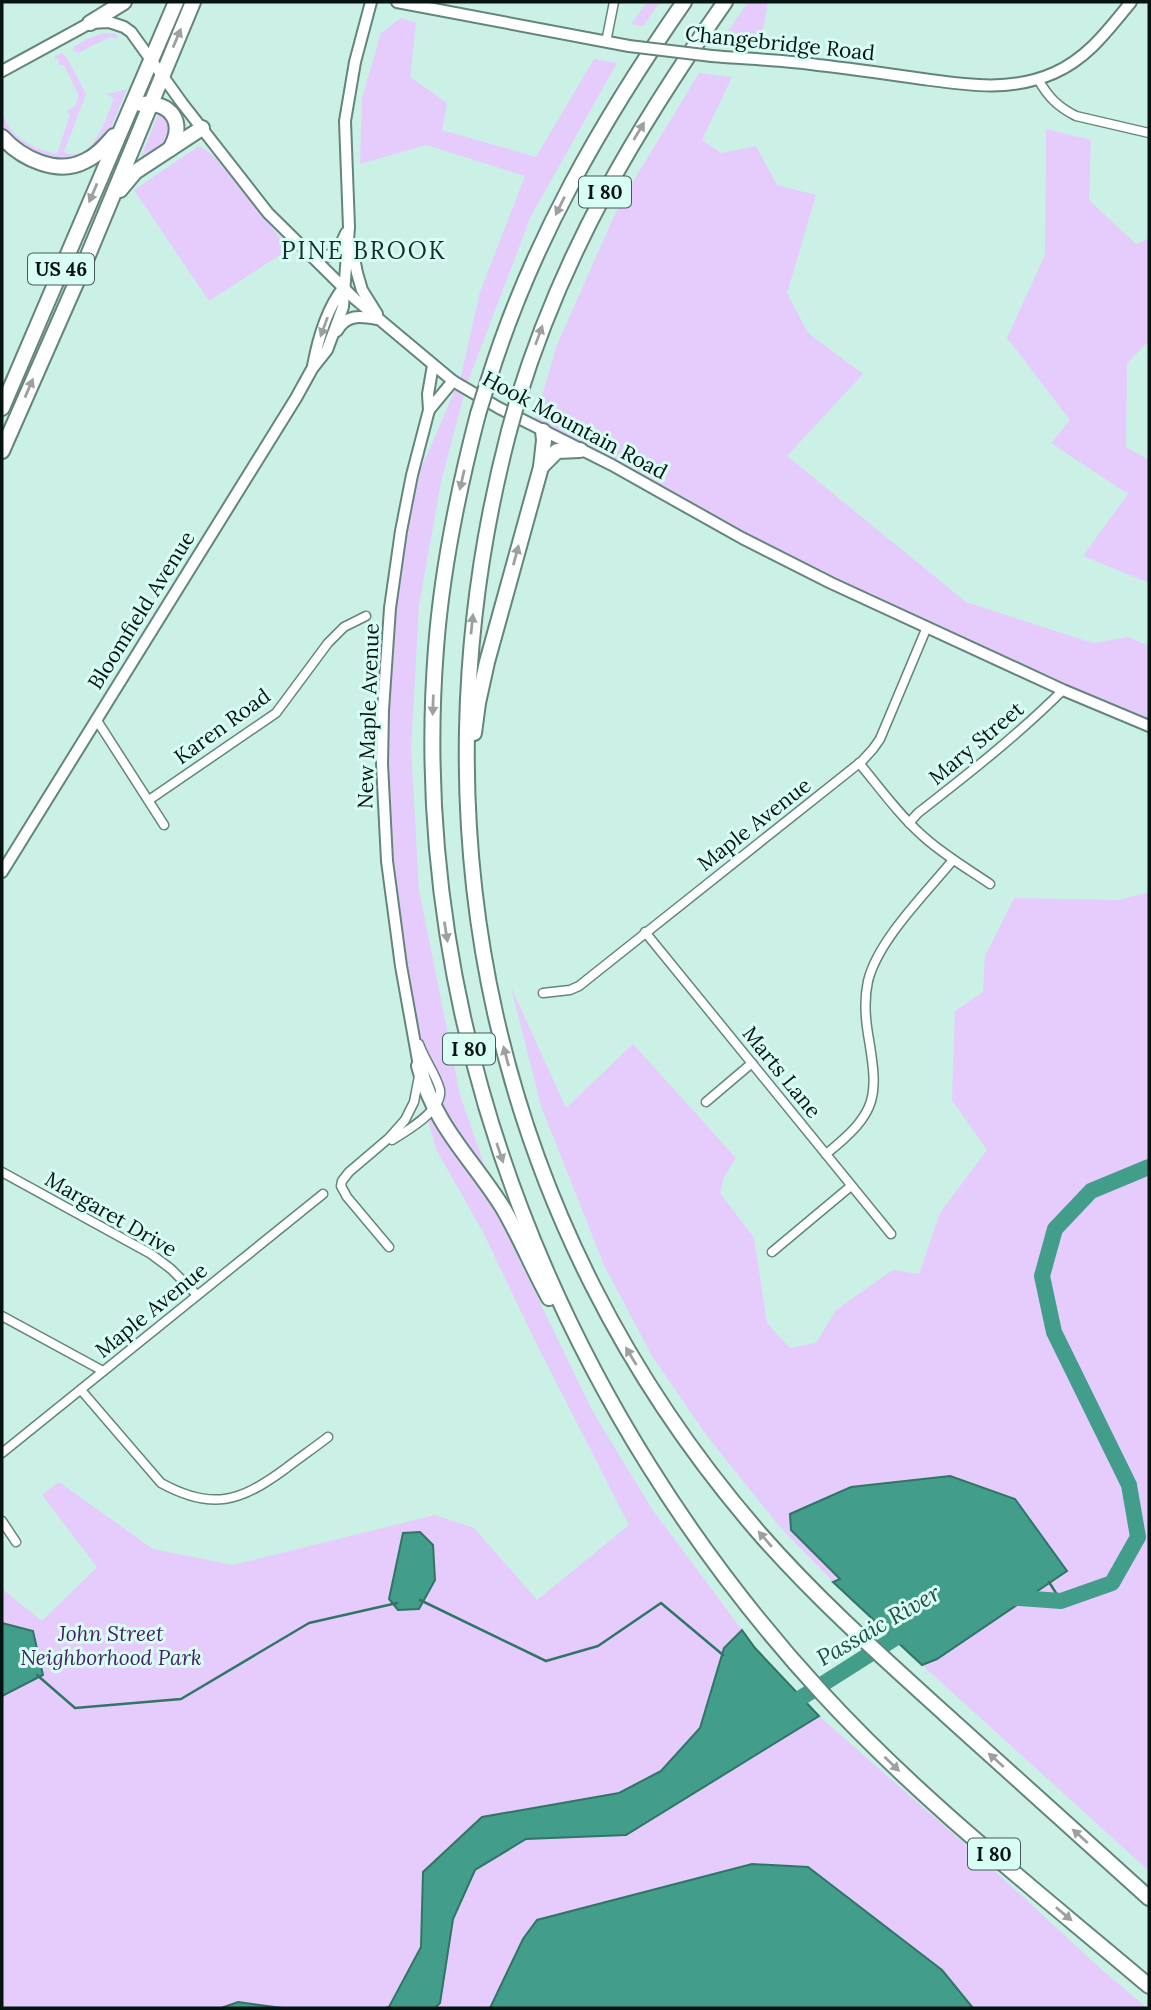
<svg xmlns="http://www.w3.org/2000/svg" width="1151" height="2010" viewBox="0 0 1151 2010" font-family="Lora,serif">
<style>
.green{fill:#e5ccfd}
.water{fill:#429e8a;stroke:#307566;stroke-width:2}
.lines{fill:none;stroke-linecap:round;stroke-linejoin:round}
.stream{stroke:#307566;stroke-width:2.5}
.river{stroke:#429e8a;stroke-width:16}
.street-casing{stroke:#64857c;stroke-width:11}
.secondary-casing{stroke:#64857c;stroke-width:14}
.highway-casing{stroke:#64857c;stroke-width:18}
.street{stroke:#fff;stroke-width:8}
.secondary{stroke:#fff;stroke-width:10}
.highway{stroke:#fff;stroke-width:14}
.secondary-bridge-casing{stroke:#64857c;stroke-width:14;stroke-linecap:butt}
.highway-bridge-casing{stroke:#64857c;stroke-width:18;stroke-linecap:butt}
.secondary-bridge{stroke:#fff;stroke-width:10}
.highway-bridge{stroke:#fff;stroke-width:14}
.oneway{fill:#9ca1a0}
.labels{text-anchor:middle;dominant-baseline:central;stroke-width:6;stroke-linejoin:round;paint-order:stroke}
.shield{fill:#d8fdf3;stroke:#465a55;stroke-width:2}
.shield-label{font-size:19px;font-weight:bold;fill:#071411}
.street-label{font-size:21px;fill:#071411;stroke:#d8fdf3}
.park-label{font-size:21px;font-style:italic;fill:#481e66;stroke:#d8fdf3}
.water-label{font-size:23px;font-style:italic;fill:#254d44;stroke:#d8fdf3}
.quarter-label{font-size:24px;letter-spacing:2px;fill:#103029;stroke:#d8fdf3}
</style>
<rect width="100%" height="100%" fill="#cbf0e5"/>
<g class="green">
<path d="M647,2H660L643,26L631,24Z"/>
<path d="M748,2H768L761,40L725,36Z"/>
<path d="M401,18L416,23L410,77L447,103L442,130L536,157L594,59L617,63L531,216L467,384L441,482L419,605L411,748L419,890L460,1095L513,1247L593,1412L652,1509L742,1630L724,1648L700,1728L661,1771L619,1793L482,1817L423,1872L421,1947L389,2007L282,2008L238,2002L221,2008H2V1589L42,1621L97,1567L42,1495L59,1482L153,1549L233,1565L435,1515L474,1528L537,1600L629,1525L535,1341L483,1232L437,1151L415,1077L395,932L382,707L405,506L461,376L480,292L525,176L426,145L360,164L362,98L381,33Z"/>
<path d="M104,33H113L118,36L116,39L110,37L78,53L73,51L74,47L87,39Z"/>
<path d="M62,53L67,58L86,94L64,152C93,166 105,119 114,99L107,94L108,93H113L127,89L106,139L100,146L69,161L53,160L36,155L7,136L2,128V110C7,136 33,149 57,154L70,115L67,111L75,106L79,96L64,65H59L58,58L55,59V56Z"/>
<path d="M699,73L732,77L702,140L721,153L756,146L777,185L816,195L787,293L808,333L863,374L787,456L966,602L1093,643L1128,637L1149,646V726L820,581L533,426L557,345L619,205Z"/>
<path d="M159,112C172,121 171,128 168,142L143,159L141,157Z"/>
<path d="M1046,129L1091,140L1089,200L1136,244L1149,238V341L1127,363L1126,447L1149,460V583L1083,556L1128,494L1051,443L1070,420L1007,338L1045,255Z"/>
<path d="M199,146L213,155L289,249L209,301L134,190Z"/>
<path d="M1149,892V1871L922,1665L937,1659L1066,1571L1015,1499L950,1476L791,1530L840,1580L833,1582L779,1526L707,1436L652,1356L604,1265L541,1106L511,987L566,1108L633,1044L736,1158L724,1177L720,1193L754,1238L767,1323L790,1348L816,1343L836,1310L893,1270L919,1274L940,1213L987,1150L952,1100L955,1011L983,992L985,956L1014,898L1119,900Z"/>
<path d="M819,1716L984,1861L1101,1969L1147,2008H973L942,1970L808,1867L537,1920L523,1939L490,2008H435L440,2003L453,1919L475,1870L526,1839L626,1835Z"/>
</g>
<g class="water">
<path d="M950,1476L1015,1499L1067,1571L937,1659L922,1665L833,1582L840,1579L791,1530L790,1514L851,1487Z"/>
<path d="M420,1532L433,1545L435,1580L419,1609L398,1610L389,1599L403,1533Z"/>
<path d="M2,1623L33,1631L43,1675L2,1696Z"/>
<path d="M742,1630L755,1648L819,1716L626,1835L526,1839L475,1870L453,1919L440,2003L435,2008H385L389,2007L421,1947L423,1872L482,1817L619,1793L661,1771L700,1728L724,1648Z"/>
<path d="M752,1864L808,1867L942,1970L973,2008H490L523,1939L537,1920Z"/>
<path d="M238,2002L282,2008H221Z"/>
</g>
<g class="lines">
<g class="stream">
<path d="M1049,1582L1061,1601"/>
<path d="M420,1600L546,1661L598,1646L661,1603L723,1655"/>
<path d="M37,1675L75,1708L181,1699L309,1623L397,1603"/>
</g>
<g class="river">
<path d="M1006,1597L1061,1601L1112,1583L1138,1537L1129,1485L1054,1332L1042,1276L1055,1229L1091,1191L1149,1167"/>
<path d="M785,1708L911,1628"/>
</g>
<g class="street-casing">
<g id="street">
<path d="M606,42L614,2"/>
<path d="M1038,79C1048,97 1058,107 1076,116L1149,133"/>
<path d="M96,719L164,825"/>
<path d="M859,763C880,788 899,815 924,837C944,855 968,869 990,884"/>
<path d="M149,800L276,713L328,643L344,627L366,616"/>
<path d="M909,823L918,813C968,774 1018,735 1063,690"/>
<path d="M645,932L891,1234"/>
<path d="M543,993L570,990L579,986L862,761L873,749L880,739L927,627"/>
<path d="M706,1102L752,1063"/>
<path d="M392,1140C407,1131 443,1110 440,1090C437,1076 424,1059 419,1044"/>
<path d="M826,1154C878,1112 879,1098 868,1034C865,1016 864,999 868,981C878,940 926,893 953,860"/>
<path d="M2,1172L151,1254L171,1269L197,1295"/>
<path d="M389,1247L347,1197L341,1186L342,1181L349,1172L389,1138L405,1120L414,1102L419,1076"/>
<path d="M772,1252L851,1186"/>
<path d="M2,1316L103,1371"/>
<path d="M81,1390L161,1483C212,1511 240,1502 285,1469C299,1458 314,1448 328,1437"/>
<path d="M2,1453L323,1194"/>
<path d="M2,1521L16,1542"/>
</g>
</g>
<g class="secondary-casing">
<g id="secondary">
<path d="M397,2L629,46"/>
<path d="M712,56C747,59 783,60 818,65C853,69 888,74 923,79C967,85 1011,92 1054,73C1088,58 1108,30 1131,2"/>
<path d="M2,71L90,23L109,22L124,27L131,32L182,103L268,213L355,299L453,381L499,408L612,465L742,538L831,583L1063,690L1149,726"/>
<path d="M352,248L357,273L362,290L377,314"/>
<path d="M311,256C335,258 337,254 346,233"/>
<path d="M337,331C346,314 360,316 377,319"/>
<path d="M313,366C318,339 326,310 343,288"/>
<path d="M429,410L453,381"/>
<path d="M2,872L296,398L312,369L327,350L343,307L349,227L345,121L355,62L371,2"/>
<path d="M419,1066L401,966L387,861L382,764L383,710L390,608L401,531L412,475L429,410L428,394L433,365"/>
</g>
</g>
<g class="highway-casing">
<g id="highway">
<path d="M90,23L124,2"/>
<path d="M141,104C171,101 186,122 170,149"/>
<path d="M2,137C21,158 57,176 85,161C97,156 106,145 114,136"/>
<path d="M120,190L135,172L202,128"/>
<path d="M488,382C531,243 602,120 684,2"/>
<path d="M518,399C564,250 636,129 725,2"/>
<path d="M2,408L176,2"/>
<path d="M478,414C458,491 442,568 436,648C406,1033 564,1412 822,1693C921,1801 1038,1892 1149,1986"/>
<path d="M509,431C406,825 492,1225 760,1534C817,1599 881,1656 945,1714C1013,1775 1081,1837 1149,1898"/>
<path d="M2,451L84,265L193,2"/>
<path d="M541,467L557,451L580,450"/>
<path d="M474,733L478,703L487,662L541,467L544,440L543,431"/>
<path d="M419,1066C435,1127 471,1157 503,1208C520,1237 533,1269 549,1298"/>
</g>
</g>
<use href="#street" class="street"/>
<use href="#secondary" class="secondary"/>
<use href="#highway" class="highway"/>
<g class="secondary-bridge-casing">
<path id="secondary-bridge" d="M629,46L712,56"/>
</g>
<g class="highway-bridge-casing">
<g id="highway-bridge">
<path d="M478,414L488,382"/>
<path d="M509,431L518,399"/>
</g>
</g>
<use href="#secondary-bridge" class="secondary-bridge"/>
<use href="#highway-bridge" class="highway-bridge"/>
</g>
<defs><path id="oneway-solid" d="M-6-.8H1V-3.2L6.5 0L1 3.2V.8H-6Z" transform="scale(1.75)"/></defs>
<g class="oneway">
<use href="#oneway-solid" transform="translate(177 38) rotate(-67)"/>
<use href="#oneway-solid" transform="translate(639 131) rotate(-59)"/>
<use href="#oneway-solid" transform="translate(93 193) rotate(113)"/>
<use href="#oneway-solid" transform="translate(560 206) rotate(116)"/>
<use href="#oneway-solid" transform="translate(324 327) rotate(110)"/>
<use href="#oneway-solid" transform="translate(539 335) rotate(-70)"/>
<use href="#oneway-solid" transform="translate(29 388) rotate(-67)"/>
<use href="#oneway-solid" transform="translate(462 480) rotate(103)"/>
<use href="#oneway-solid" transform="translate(516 555) rotate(-75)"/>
<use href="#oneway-solid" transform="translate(472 624) rotate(-84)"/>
<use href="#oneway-solid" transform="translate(433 705) rotate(92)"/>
<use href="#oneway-solid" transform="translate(446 932) rotate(81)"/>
<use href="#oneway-solid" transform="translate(506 1056) rotate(-105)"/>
<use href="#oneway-solid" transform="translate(500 1153) rotate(71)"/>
<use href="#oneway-solid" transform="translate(631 1356) rotate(-121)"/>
<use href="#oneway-solid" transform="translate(765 1539) rotate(-131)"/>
<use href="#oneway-solid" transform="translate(996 1760) rotate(-138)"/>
<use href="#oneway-solid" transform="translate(892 1764) rotate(44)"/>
<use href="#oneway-solid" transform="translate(1080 1836) rotate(-138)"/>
<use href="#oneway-solid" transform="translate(1064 1914) rotate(40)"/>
</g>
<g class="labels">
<g class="shield">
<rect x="579" y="176.5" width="52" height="31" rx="5"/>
<rect x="28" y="253.5" width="66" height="31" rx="5"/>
<rect x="443" y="1033.5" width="52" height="31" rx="5"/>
<rect x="968" y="1838.5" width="52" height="31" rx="5"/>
</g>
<g class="shield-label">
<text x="605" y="192">I 80</text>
<text x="61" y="269">US 46</text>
<text x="469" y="1049">I 80</text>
<text x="994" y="1854">I 80</text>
</g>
<g class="street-label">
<text transform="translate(780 43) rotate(6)">Changebridge Road</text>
<text transform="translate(575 425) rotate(28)">Hook Mountain Road</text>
<text transform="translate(141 610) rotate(-58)">Bloomfield Avenue</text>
<text transform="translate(368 716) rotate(-88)">New Maple Avenue</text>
<text transform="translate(222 726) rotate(-36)">Karen Road</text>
<text transform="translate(976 743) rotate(-40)">Mary Street</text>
<text transform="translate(754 824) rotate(-38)">Maple Avenue</text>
<text transform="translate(782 1072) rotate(51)">Marts Lane</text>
<text transform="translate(111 1214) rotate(30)">Margaret Drive</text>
<text transform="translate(151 1310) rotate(-39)">Maple Avenue</text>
</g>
<g class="park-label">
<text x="111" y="1633">John Street<tspan x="111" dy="24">Neighborhood Park</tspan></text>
</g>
<g class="water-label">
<text transform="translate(878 1625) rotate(-30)">Passaic River</text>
</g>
<g class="quarter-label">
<text x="364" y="250">PINE BROOK</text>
</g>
</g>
<rect width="1151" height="2010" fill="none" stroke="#071411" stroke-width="7"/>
</svg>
